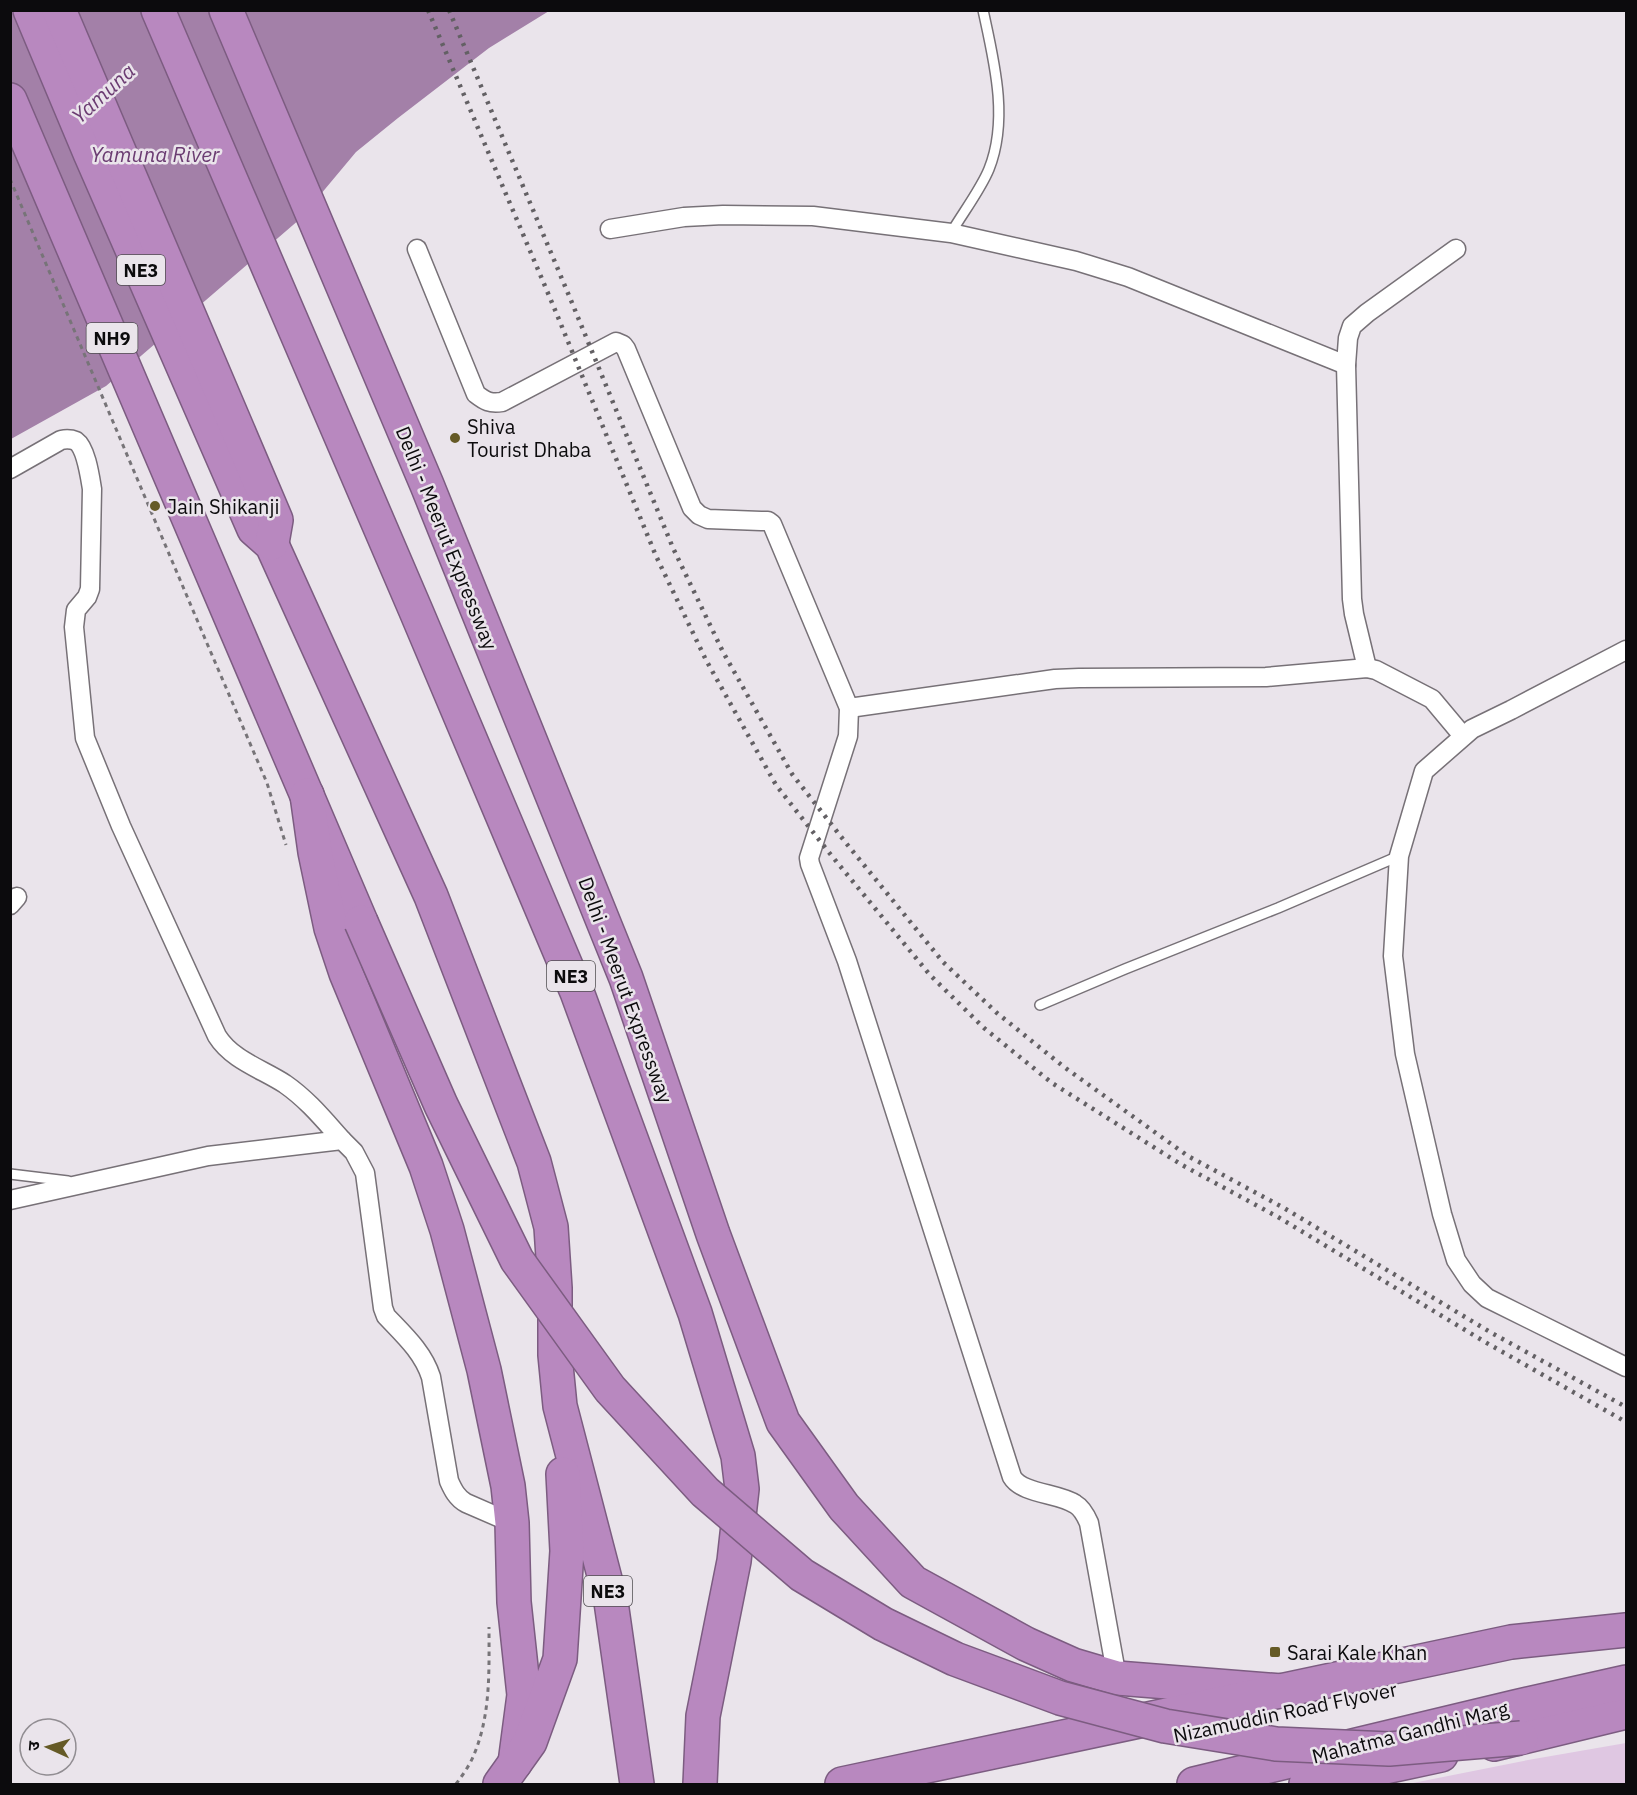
<svg xmlns="http://www.w3.org/2000/svg" width="1637" height="1795" viewBox="0 0 1637 1795" font-family="'IBM Plex Sans','Noto Sans Devanagari',sans-serif">
<style>
.green{fill:#dfc7e2}
.water{fill:#a380a8}
.lines{fill:none;stroke-linecap:round;stroke-linejoin:round}
.lane-casing{stroke:#777177;stroke-width:12}
.street-casing{stroke:#777177;stroke-width:21}
.highway-casing{stroke:#7c5c81;stroke-width:36}
.path{stroke:#777478;stroke-width:3;stroke-dasharray:4.5 4.5;stroke-linecap:butt}
.lane{stroke:#fff;stroke-width:9}
.street{stroke:#fff;stroke-width:18}
.highway{stroke:#b888bf;stroke-width:33}
.rail{stroke:#636064;stroke-width:4.5;stroke-dasharray:3 6;stroke-linecap:butt}
.highway-bridge-casing{stroke:#7c5c81;stroke-width:36;stroke-linecap:butt}
.highway-bridge{stroke:#b888bf;stroke-width:33}
.poi-dot{fill:#655a26;stroke:#eae4eb;stroke-width:2}
.labels{text-anchor:middle;dominant-baseline:central;stroke-width:5;stroke-linejoin:round;paint-order:stroke}
.shield{fill:#eae4eb;stroke:#4f4c50;stroke-width:1.5}
.shield-label{font-size:18px;font-weight:bold;fill:#0c0b0d}
.poi-label{font-size:20px;fill:#0c0b0d;stroke:#eae4eb;text-anchor:start}
.street-label{font-size:20px;fill:#0c0b0d;stroke:#eae4eb}
.water-label{font-size:21px;font-style:italic;fill:#6b3c72;stroke:#eae4eb}
</style>
<rect width="100%" height="100%" fill="#eae4eb"/>
<path class="green" d="M1626,1743V1784H1408L1528,1760Z"/>
<path class="water" d="M11,11H549L489,48L398,118L356,152L300,219L106,386L11,439Z"/>
<g class="lines">
<g class="lane-casing">
<g id="lane">
<path d="M951,233C962,214 981,189 989,169C1009,119 994,61 983,10"/>
<path d="M1040,1005L1125,969L1278,908L1399,856"/>
<path d="M10,1174L68,1181"/>
</g>
</g>
<g class="street-casing">
<g id="street">
<path d="M610,229L684,217L723,215L813,216L951,233L1076,261L1128,277L1346,365"/>
<path d="M417,249L476,394C485,401 490,404 502,402L616,342L623,345L626,349L692,508L699,515L708,519L761,521H768L772,524L849,708L848,736L809,858L810,864L847,961L1012,1477C1022,1494 1059,1493 1075,1504C1082,1508 1086,1516 1089,1523L1117,1678"/>
<path d="M10,469L61,440C66,439 71,439 76,441C86,448 90,477 92,489L90,589L87,597L76,610L74,627L85,738L121,826L217,1036C232,1060 262,1069 285,1084C308,1100 324,1120 342,1140"/>
<path d="M1626,650L1511,710L1472,729L1424,771L1399,856L1393,956L1405,1054L1442,1214L1456,1260L1472,1284L1487,1298L1626,1367"/>
<path d="M1367,668L1354,614L1352,599L1346,365L1348,338L1352,326L1367,313L1456,249"/>
<path d="M849,708L1055,679L1079,678L1266,677L1367,668L1376,670L1432,699L1463,736"/>
<path d="M10,905L17,897"/>
<path d="M10,1200L208,1156L342,1140L354,1152L365,1173L383,1308L386,1316C404,1335 423,1352 431,1377L449,1481C453,1490 457,1498 466,1503L512,1523"/>
</g>
</g>
<g class="highway-casing">
<g id="highway">
<path d="M30,10L90,153L254,529L272,545L431,896L534,1162L551,1227L555,1288V1355L560,1406L611,1602L637,1784"/>
<path d="M59,10L276,520L272,543"/>
<path d="M158,10L416,611L577,992L695,1313L738,1456L742,1489L734,1561L703,1716L700,1784"/>
<path d="M226,10L427,485L626,978L713,1234L783,1422L844,1507L913,1582L1026,1644L1073,1665L1117,1678L1282,1691"/>
<path d="M10,100L361,922"/>
<path d="M307,795L315,852L331,928L346,973L426,1166L447,1230L484,1370L508,1486L512,1523L514,1602L524,1695L515,1763"/>
<path d="M1494,1744L1626,1712"/>
<path d="M500,1784L530,1742L560,1659L567,1551L563,1474"/>
<path d="M842,1784L1511,1642L1626,1630"/>
<path d="M1194,1784L1515,1707L1626,1682"/>
<path d="M1306,1784L1441,1755"/>
</g>
</g>
<g class="path">
<path d="M10,179L206,641L267,783L286,845"/>
<path d="M456,1784C462,1776 469,1766 473,1757C491,1716 489,1671 489,1627"/>
</g>
<use href="#lane" class="lane"/>
<use href="#street" class="street"/>
<use href="#highway" class="highway"/>
<g class="rail">
<path d="M428,10L553,305L656,556L706,660L776,785L831,855L930,975L984,1028L1052,1083L1182,1165L1278,1217L1485,1342L1626,1422"/>
<path d="M449,10L570,298L673,548L723,652L792,774L846,843L943,962L997,1013L1064,1067L1188,1156L1284,1208L1490,1332L1626,1407"/>
</g>
<g class="highway-bridge-casing">
<path id="highway-bridge" d="M361,922L441,1105L517,1260L610,1389L705,1492L802,1575L883,1624L955,1659L1060,1698L1165,1726L1276,1744L1389,1749L1521,1738"/>
</g>
<use href="#highway-bridge" class="highway-bridge"/>
</g>
<g class="poi-dot">
<circle cx="455" cy="438" r="6"/>
<circle cx="155" cy="506" r="6"/>
<rect x="1269" y="1646" width="12" height="12" rx="3"/>
</g>
<g class="labels">
<g class="shield">
<rect x="117" y="255" width="48" height="30" rx="4.5"/>
<rect x="86.5" y="323" width="51" height="30" rx="4.5"/>
<rect x="547" y="961" width="48" height="30" rx="4.5"/>
<rect x="584" y="1576" width="48" height="30" rx="4.5"/>
</g>
<g class="shield-label">
<text x="141" y="270">NE3</text>
<text x="112" y="338">NH9</text>
<text x="571" y="976">NE3</text>
<text x="608" y="1591">NE3</text>
</g>
<g class="poi-label">
<text x="467" y="426">Shiva<tspan x="467" dy="23">Tourist Dhaba</tspan></text>
<text x="167" y="506">Jain Shikanji</text>
<text x="1287" y="1652">Sarai Kale Khan</text>
</g>
<g class="street-label">
<text transform="translate(447 538) rotate(68)">Delhi - Meerut Expressway</text>
<text transform="translate(626 990) rotate(70)">Delhi - Meerut Expressway</text>
<text transform="translate(1285 1712) rotate(-12)">Nizamuddin Road Flyover</text>
<text transform="translate(1410 1732) rotate(-14)">Mahatma Gandhi Marg</text>
</g>
<g class="water-label">
<text transform="translate(103 93) rotate(-42)">Yamuna</text>
<text x="155" y="154">Yamuna River</text>
</g>
</g>
<rect width="1637" height="1795" fill="none" stroke="#0c0b0d" stroke-width="24"/>
<g transform="translate(48 1747) rotate(274)"><circle r="28" fill="#eae4eb" stroke="#918d92" stroke-width="1.5"/>
<path d="M0-4.5L10 22L0 15L-10 22Z" fill="#655a26"/>
<text y="-9" font-size="16" font-weight="bold" text-anchor="middle" fill="#0c0b0d">उ</text>
</g>
</svg>
